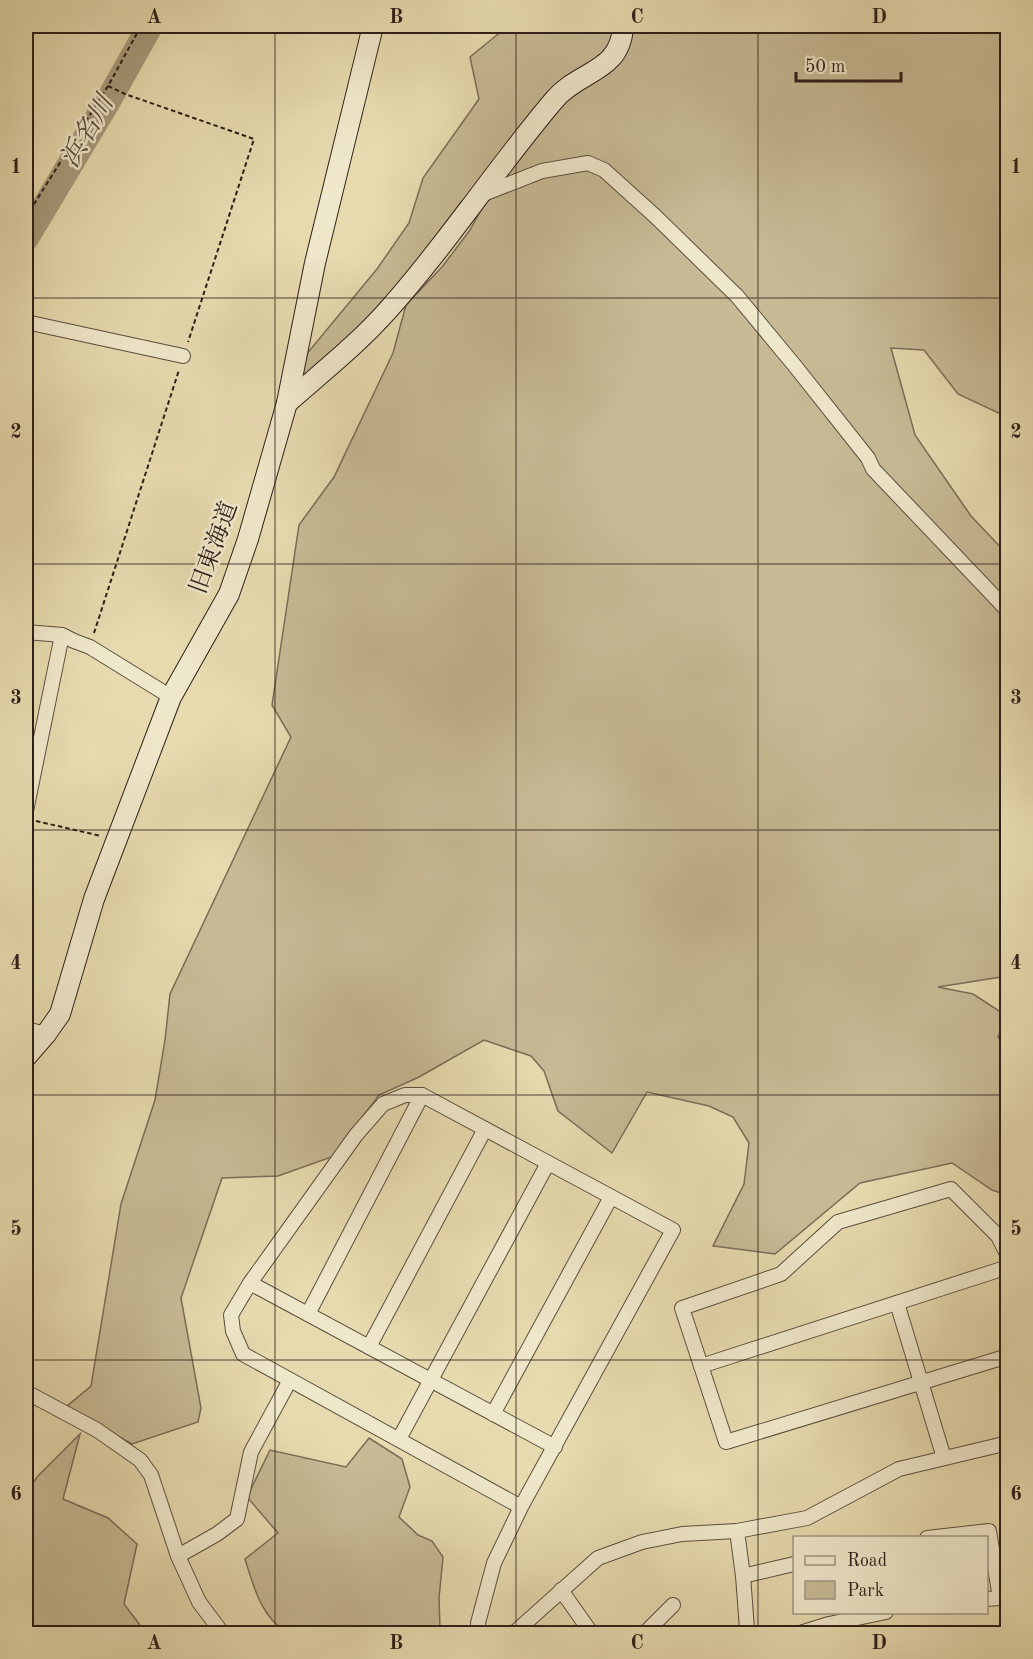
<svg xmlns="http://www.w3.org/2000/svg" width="1033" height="1659" viewBox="0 0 1033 1659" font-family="'Old Standard TT','Noto Serif JP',serif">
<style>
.green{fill:#c7ba95;stroke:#7a6c57;stroke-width:1.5}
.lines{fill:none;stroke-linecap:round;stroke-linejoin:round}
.river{stroke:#a79a7b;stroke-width:26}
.street-casing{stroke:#5b4e3e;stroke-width:16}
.secondary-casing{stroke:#2d1f19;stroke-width:22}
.path{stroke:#2d1f19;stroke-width:2;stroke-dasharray:4.5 3;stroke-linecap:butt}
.street{stroke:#efe7ca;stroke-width:14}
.secondary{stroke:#efe7ca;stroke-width:20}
.grid{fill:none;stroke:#2d1f19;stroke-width:1.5;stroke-opacity:0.55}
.labels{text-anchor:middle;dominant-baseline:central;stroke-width:5;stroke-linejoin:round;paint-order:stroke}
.street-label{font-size:24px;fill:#2d1f19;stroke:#efe7ca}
.water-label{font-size:26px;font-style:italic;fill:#584a3b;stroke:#efe7ca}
.neatline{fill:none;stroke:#2d1f19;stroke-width:2}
.grid-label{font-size:20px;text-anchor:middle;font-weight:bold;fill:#2d1f19}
</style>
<rect width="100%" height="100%" fill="#e6daae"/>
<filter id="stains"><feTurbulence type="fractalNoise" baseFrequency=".00333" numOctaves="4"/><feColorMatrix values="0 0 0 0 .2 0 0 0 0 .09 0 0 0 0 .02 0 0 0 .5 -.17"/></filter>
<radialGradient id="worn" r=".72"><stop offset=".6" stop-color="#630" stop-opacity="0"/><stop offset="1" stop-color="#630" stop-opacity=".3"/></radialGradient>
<g class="green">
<path d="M503,26H1007V421L1003,415L958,394L924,350L891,348L915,435L971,516L1007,554V976L938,987L973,994L1007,1016L998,1037L1007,1050V1195L992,1190L952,1163L860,1183L775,1254L713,1246L744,1184L749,1143L733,1117L709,1106L647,1092L612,1153L558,1111L544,1071L531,1056L484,1040L419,1077L379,1095L352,1131L340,1154L278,1176L222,1178L181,1298L201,1408L198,1422L132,1444L66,1407L91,1386L121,1204L155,1100L165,1040L170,994L291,737L272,705L299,525L334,477L393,353L406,305L442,267L470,230L506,164L461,202L384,304L296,396L305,356L377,269L409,223L423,178L479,99L470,57L503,30Z"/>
<path d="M80,1434L63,1499L108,1518L137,1544L124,1604L146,1633H26V1492L38,1476Z"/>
<path d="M369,1438L402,1459L410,1487L399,1517L418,1535L432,1541L443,1557L439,1598L440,1628L436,1634L287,1633C261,1616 254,1588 245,1559L278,1533L247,1497L270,1450L346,1467Z"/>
</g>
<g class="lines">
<path class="river" d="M26,238L108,101L150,26"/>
<g class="street-casing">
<g id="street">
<path d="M481,195L542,171L588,163L604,170L655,216L737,296L795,366L868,458L873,469L1008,611"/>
<path d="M26,322L183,356"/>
<path d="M26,632L62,635L74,641L90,647L171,697"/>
<path d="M26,811L62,635"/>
<path d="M26,1029L46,1034"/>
<path d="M1008,1256L998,1236L951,1189L838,1222L781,1274L682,1308L726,1442L1008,1356"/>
<path d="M250,1283L555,1447"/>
<path d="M897,1303L944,1458"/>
<path d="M308,1314L422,1095"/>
<path d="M369,1347L485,1129"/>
<path d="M701,1366L1008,1267"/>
<path d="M26,1392L97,1430L140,1460L151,1475L178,1556L199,1602L223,1634"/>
<path d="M493,1414L611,1197"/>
<path d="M399,1439L548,1163"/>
<path d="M737,1531L743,1576L747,1629L752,1634"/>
<path d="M927,1538L989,1531L1000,1598L986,1599"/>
<path d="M178,1556L217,1534L237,1519L251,1452L290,1380"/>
<path d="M743,1576L794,1564"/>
<path d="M561,1590L592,1634"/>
<path d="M478,1634V1623L494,1563L521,1507L673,1230L422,1095H405L383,1104L356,1135L250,1283L231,1315L233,1331L243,1354L521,1507"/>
<path d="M513,1634L598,1558L642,1542L682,1534L737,1531L807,1518L899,1469L1008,1443"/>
<path d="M644,1634L673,1605"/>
<path d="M797,1634L829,1624L886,1612"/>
</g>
</g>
<g class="secondary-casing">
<g id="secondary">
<path d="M287,403C321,373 358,344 388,310C448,243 497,167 555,99C580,70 621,72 623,26"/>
<path d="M26,1057L46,1034L60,1014L94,899L171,697L229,594L248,539L287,403L315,263L373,26"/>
</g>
</g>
<g class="path">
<path d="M108,86L125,94L254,139L188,342"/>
<path d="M26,217L108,86L141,26"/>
<path d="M94,633L179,370"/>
<path d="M36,821L101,836"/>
</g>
<use href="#street" class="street"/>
<use href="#secondary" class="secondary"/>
</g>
<path class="grid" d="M275,26V1634M516,26V1634M758,26V1634M26,298H1008M26,564H1008M26,830H1008M26,1095H1008M26,1360H1008"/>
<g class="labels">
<g class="street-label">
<text transform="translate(215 548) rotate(-70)">旧東海道</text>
</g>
<g class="water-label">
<text transform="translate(88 132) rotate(-60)">浜名川</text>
</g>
</g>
<rect width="1033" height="1659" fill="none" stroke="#e6daae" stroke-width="66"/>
<rect x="793" y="1536" width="195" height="78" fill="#efe7ca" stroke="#a19783" stroke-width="1.5"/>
<rect x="805" y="1556" width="30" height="9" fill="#efe7ca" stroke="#a19783" stroke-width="1.5"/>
<text x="847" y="1566" font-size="18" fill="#2d1f19">Road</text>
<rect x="805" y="1581" width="30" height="18" fill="#c7ba95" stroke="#a19783" stroke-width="1.5"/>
<text x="847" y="1596" font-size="18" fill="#2d1f19">Park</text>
<path d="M796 72v9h105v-9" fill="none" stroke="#2d1f19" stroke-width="3"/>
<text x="805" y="72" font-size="18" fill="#2d1f19" stroke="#efe7ca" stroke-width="4.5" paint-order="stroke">50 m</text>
<rect x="33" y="33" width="967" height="1593" class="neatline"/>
<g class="grid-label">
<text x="154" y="23">A</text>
<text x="396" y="23">B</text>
<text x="637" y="23">C</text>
<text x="879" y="23">D</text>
<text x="16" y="173">1</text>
<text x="1016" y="173">1</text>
<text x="16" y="438">2</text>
<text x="1016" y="438">2</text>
<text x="16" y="704">3</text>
<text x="1016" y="704">3</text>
<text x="16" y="969">4</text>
<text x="1016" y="969">4</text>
<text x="16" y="1235">5</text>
<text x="1016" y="1235">5</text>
<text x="16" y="1500">6</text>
<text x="1016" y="1500">6</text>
<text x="154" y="1649">A</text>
<text x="396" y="1649">B</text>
<text x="637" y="1649">C</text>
<text x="879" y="1649">D</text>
</g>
<rect width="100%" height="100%" filter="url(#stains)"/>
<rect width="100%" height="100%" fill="url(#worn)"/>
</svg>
